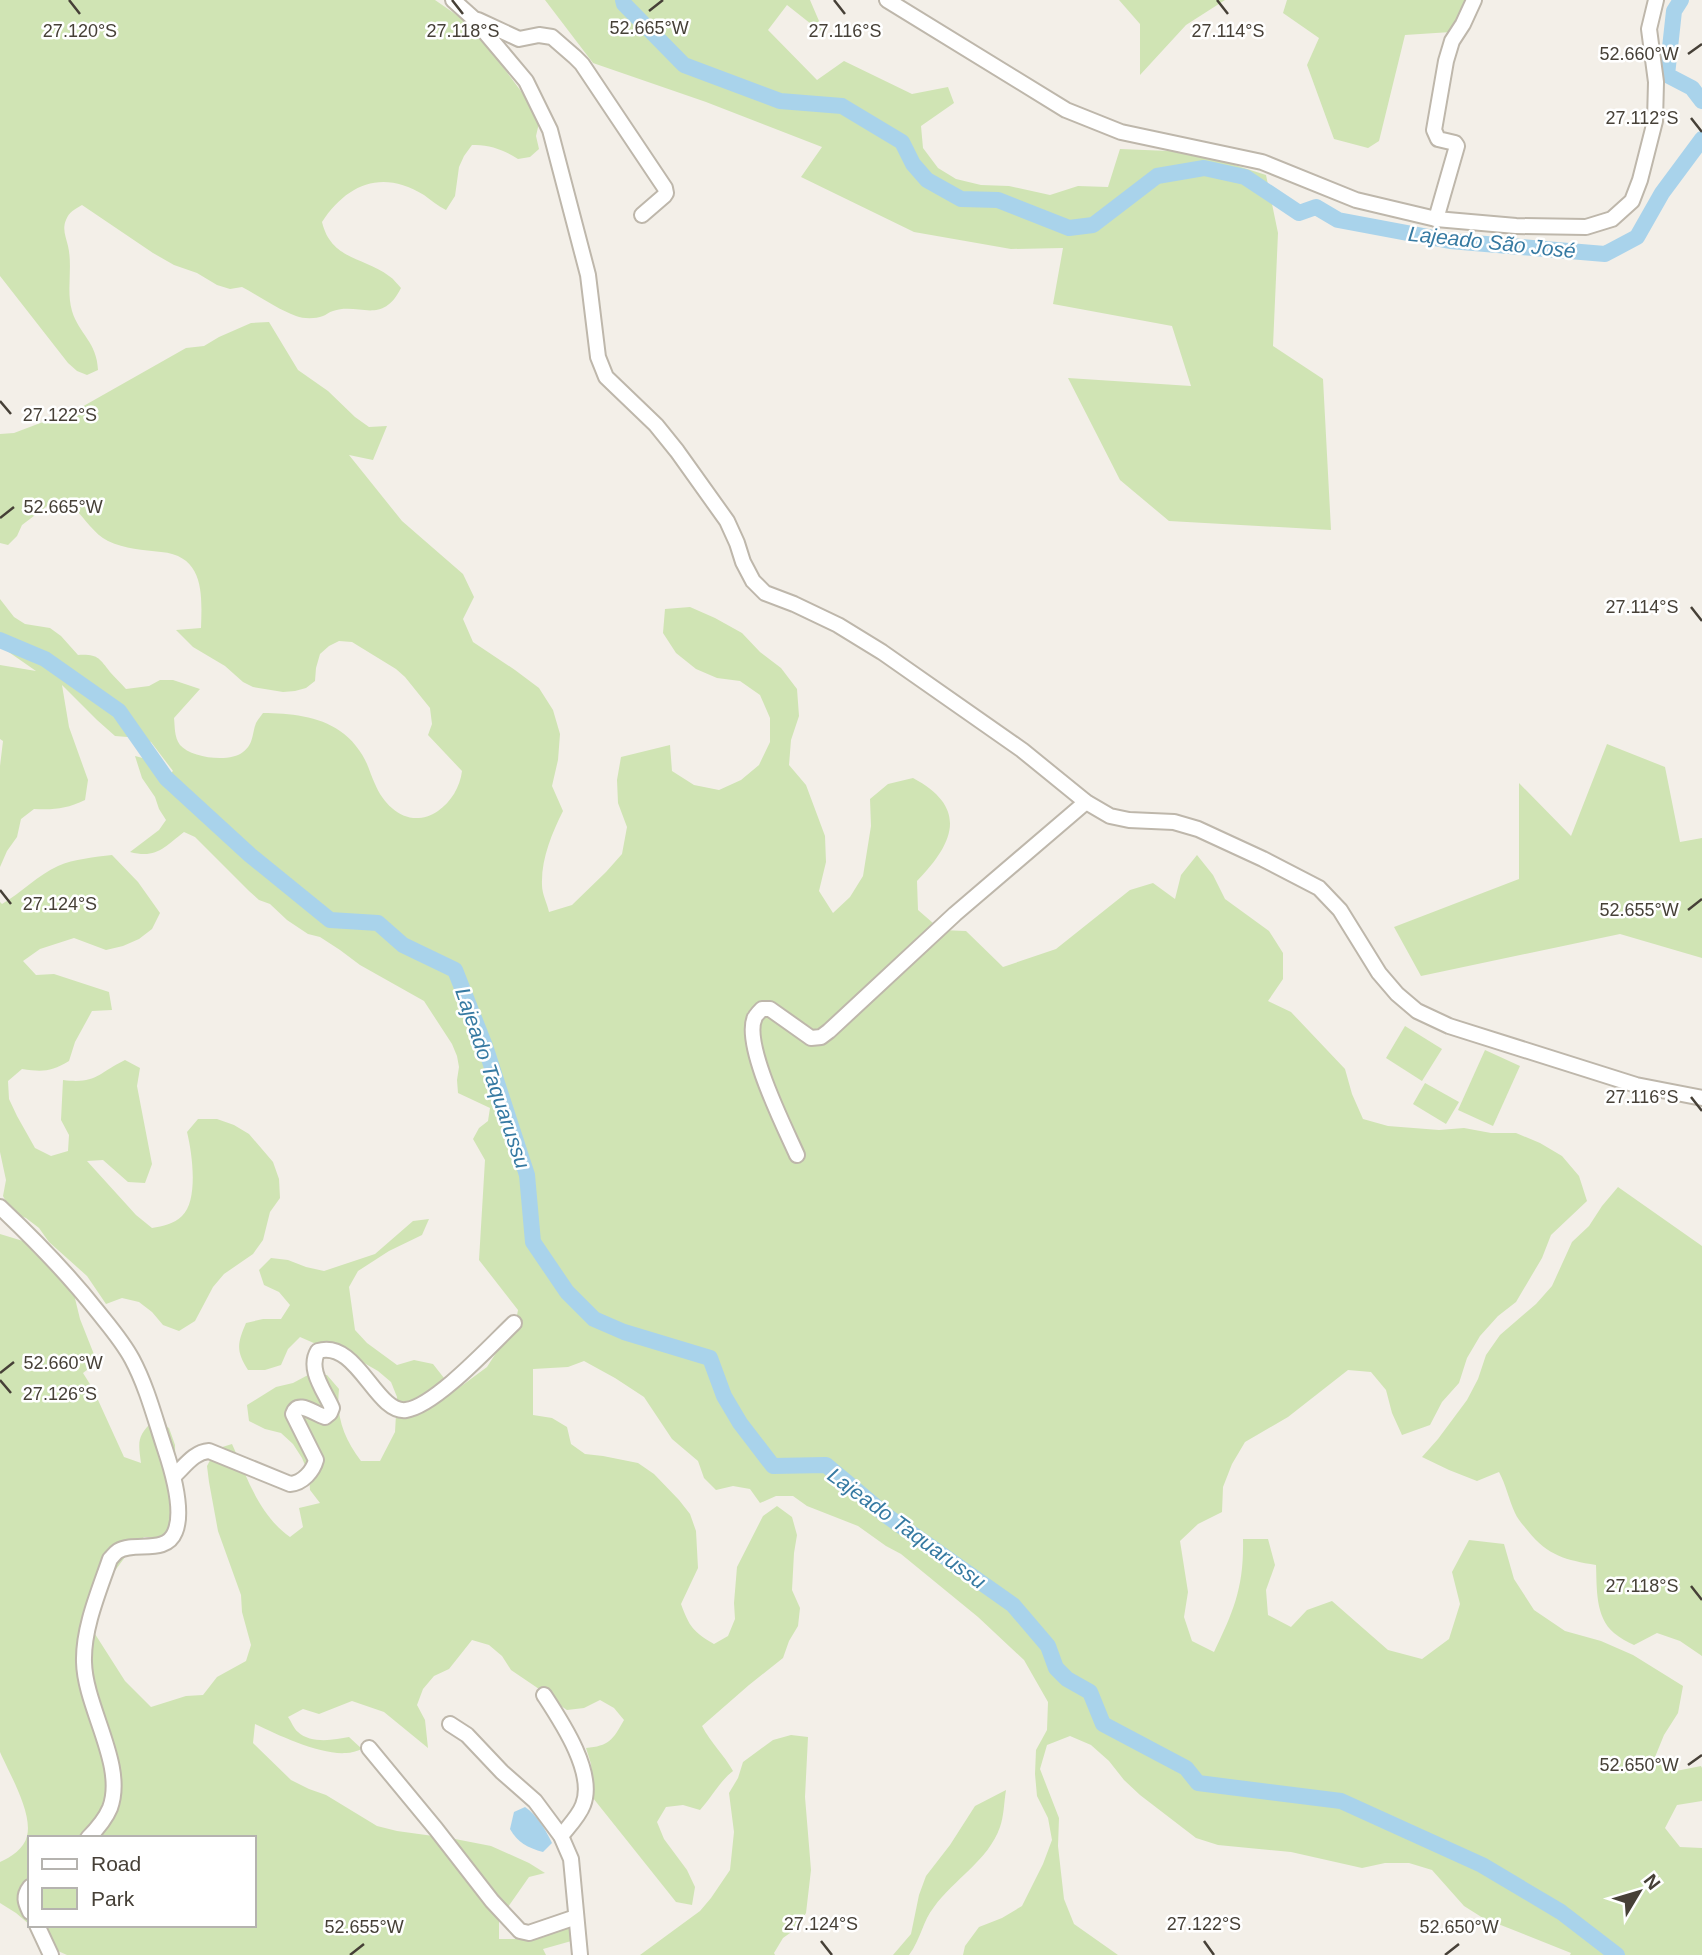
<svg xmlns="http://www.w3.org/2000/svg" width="1702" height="1955" viewBox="0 0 1702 1955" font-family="Helvetica,sans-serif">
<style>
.green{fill:#d0e4b4}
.water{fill:#a9d3eb}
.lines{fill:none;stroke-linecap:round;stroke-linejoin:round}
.river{stroke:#a9d3eb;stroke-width:16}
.minor-casing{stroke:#beb7ab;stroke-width:18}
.minor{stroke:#fff;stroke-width:14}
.ticks{fill:none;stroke:#464037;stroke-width:2.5}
.labels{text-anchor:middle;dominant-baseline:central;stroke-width:5;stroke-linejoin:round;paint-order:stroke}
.water-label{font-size:21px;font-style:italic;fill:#367aa2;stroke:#fff}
.ticks-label{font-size:18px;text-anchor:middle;fill:#464037;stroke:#fff;stroke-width:5;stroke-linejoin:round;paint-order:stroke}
</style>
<rect width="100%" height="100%" fill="#f3efe8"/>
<g class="green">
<path d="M0,0H435L471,25L497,55L503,67L535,110L539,123L536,136L539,149L530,157L518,159C504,150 489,144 472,145L464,156L459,167L455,196L446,210C438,206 431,200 424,195C382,169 347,184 322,222C331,260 364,257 389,276C394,279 397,284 401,288C382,326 359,302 333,311C329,312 326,315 323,316C315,319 304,319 296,316C277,309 259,296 242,287L230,289L217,285L197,273L174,265L153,253L82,205C75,209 69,212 66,220C62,229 66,237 68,246C73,267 66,291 72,311C79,334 97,342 98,370L87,375L77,371L68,363L0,276Z"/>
<path d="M545,0H810L825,35L787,5L768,30L817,80L844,61L912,94L948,87L954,103L921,126L923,148L938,168L956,179L981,185L1009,186L1050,195L1078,186L1108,187L1120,149L1194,152L1266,175L1278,233L1273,346L1323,379L1331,530L1169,521L1120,480L1068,378L1191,386L1172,326L1053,304L1063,248L1011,249L914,232L801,177L822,147L706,102L593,63Z"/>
<path d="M1119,0H1225L1186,25L1140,75V24Z"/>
<path d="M1287,0H1480L1451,32L1405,35L1379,141L1368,148L1334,139L1307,65L1319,38L1283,13Z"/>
<path d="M269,322L298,370L328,391L355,417L369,427L387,426L373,460L349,455L402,521L463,574L474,597L463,619L473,642L515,670L539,688L553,710L560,734L558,760L552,786L563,811C552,833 541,859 542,885C542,894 547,903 549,912L572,905L606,872L622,854L627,827L618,803L617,780L621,757L670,745L672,771L694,785L719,790L741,780L759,765L770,742V718L760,695L740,681L717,678L696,669L676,653L663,633L665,609L690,607L715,618L742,633L760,652L781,668L797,689L799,716L791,740L789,765L806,785L825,836L826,862L819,891L833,913L850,897L863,876L871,826L870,799L888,784L913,778C969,808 954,843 917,881L918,910L941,930L966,931L1003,967L1056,949L1130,890L1153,883L1175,899L1181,875L1197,855L1213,875L1225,899L1269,931L1283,953V979L1268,1001L1291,1012L1345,1069L1352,1094L1363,1119L1388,1126L1439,1130L1464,1128L1491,1133H1516L1540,1143L1562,1156L1579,1176L1587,1201L1551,1235L1542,1258L1516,1302L1498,1316L1480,1336L1467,1358L1459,1383L1442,1402L1430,1425L1402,1435L1392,1413L1386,1390L1371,1372L1348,1370L1288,1417L1245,1442L1232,1464L1223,1487L1222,1512L1198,1524L1180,1541L1188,1592L1184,1617L1192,1641L1214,1652C1234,1610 1244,1587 1243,1539H1268L1275,1565L1266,1590L1268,1615L1291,1627L1307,1610L1332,1601L1388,1650L1422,1659L1449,1639L1460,1604L1452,1572L1469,1540L1504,1544L1514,1579L1534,1610L1565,1631L1601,1641L1633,1655L1683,1686L1678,1713L1664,1735L1655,1757L1676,1771L1701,1766L1702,1768V1801L1677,1805L1665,1828L1680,1847L1702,1848V1955H1570L1571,1953L1483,1918L1464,1906L1432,1870L1409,1863H1385L1362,1868L1291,1852L1218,1845L1196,1838L1140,1795L1124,1780L1109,1761L1091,1745L1070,1736L1047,1745L1040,1769L1059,1818L1058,1846L1064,1899L1074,1924L1118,1955H963L965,1946L979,1927L1002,1918L1022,1906L1043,1864L1052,1840L1048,1818L1037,1796L1035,1774L1036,1750L1047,1730L1048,1702L1024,1660L978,1617L901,1554L886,1546L858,1526L807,1506L793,1496H776L760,1503L750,1489L733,1486L716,1490L704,1478L698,1461L672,1439L644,1397L615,1378L584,1361L568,1367L533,1369V1415L552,1418L567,1427L571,1444L585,1454L603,1456L638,1463L654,1474L679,1500L690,1514L696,1531L698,1568L681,1604C689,1626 693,1632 714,1644L728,1636L735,1619L734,1603L737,1567L763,1516L777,1506L792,1517L797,1535L794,1553L792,1590L800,1608L798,1626L789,1641L783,1658L749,1685L702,1726C711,1743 724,1755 733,1771C719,1782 712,1797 700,1810L683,1805L666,1807L657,1822L664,1839L687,1870L695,1887L692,1905L676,1902L593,1798L591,1764L586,1748C609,1746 613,1740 624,1720L614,1708L600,1700L584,1708L567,1710L552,1700L539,1689L511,1670L502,1656L489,1645L472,1640L449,1669L434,1676L423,1689L417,1705L425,1720L428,1748L384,1712L352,1701L319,1714L303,1709L288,1717C291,1721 294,1729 298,1732C311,1744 334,1740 349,1737L362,1749C357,1751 351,1753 346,1753C320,1755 278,1735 255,1724L253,1743L291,1780L309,1789L326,1795L377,1826L397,1831L455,1839L491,1846L529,1863L545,1873L529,1877L499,1920V1939H517L529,1927L583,1925L575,1940L543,1949L546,1955H67L58,1951L36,1926L33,1925H254V1838H30V1925L16,1913L0,1903V1862C11,1857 24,1849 27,1836C33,1813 9,1773 0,1752V1234L23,1241L36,1255L71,1282L80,1319L97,1362L83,1373L93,1389L124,1457L141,1463C138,1441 137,1436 154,1420L169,1428L175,1445L176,1489L173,1525L161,1537H144L131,1549L108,1580L93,1614L95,1634L125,1681L151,1707L186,1696L203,1695L217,1677L246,1661L251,1645L242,1612L241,1595L218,1531L209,1482L207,1466L216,1449L232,1444C248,1479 258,1514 290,1537L303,1527L299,1508L320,1503L310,1490L309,1475L302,1458L293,1444L281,1433L265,1429L249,1421L247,1405L276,1387L293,1383L308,1375H327L339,1389C336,1418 344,1438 361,1461H380L395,1432L397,1397L391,1382L378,1371L364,1363L329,1354L316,1344L300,1337L288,1349L281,1365L265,1370H248C236,1351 237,1344 246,1323L263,1319H281L290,1305L279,1292L264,1285L259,1270L271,1258L288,1260L306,1267L324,1271L375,1254L413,1221L429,1219L422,1235L389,1251L358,1271L349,1287L355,1330L367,1343L397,1365L414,1360L433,1364L444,1378L460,1387L487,1367L496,1353L503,1337L515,1326L518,1310L479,1260L485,1160L473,1139L479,1128L488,1121L490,1108L458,1093L457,1080L459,1067L457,1056L452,1044L424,1001L360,965L340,950L320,937L308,934L287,920L270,904L259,900L249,891L195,837L184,832C164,847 157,859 130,852L159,830L166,820L159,809L155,797L142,778L135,756C150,759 157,765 166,777L173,771L151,742L140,738L115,736L97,720L62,685L69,727L88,780L85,800C66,809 54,810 34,809L21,819L17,837L7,851L0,867V766L3,741L0,739V665L36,671L0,646V599L14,617L25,624L50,628L61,636L78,655C98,654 99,658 110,672C115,678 121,683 126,689L149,686L160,680H173L200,689L174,718C175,726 174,737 180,745C191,758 230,763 243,752C254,744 252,733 256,723C258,719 261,716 263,713C289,713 319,716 340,731C351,738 362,752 367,764C370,771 372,778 375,784C386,810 411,829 438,811C451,802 460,787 462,771L428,735L432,724L430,708L405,677L396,669L352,642L339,641L329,646L320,654L316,668L315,681L306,688L295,691L283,692L253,687L243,682L225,666L193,647L176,630L201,628C202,595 205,556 161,552C143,550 125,549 108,541C90,532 81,510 64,500L51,503L22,525L17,536L8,545L0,543V434L14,433L80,408L186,348L204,346L219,337L251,323Z"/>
<path d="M1607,744L1665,767L1680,842L1702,838V958L1620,934L1421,976L1394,927L1519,879V783L1571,836Z"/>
<path d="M112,855L138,882L160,913L152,929L139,939L123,946L106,950L74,938L40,949L23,961L36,975L54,974L109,992L112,1010L92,1011L75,1042L69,1061C51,1072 42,1072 22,1069L8,1081L9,1099L17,1116L35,1148L51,1156L68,1151L69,1135L61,1120L63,1080C96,1084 97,1074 125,1060L140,1068L137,1086L152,1164L145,1183L128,1182L103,1160L87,1161L136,1215L152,1228C163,1226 174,1224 182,1216C199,1200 192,1152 187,1132L198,1119H217L234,1125L249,1134L273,1162L279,1179L280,1198L270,1212L263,1240L253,1254L224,1274L213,1287L195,1321L179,1331L163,1325L152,1312L139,1302L122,1298L106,1304L87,1276L49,1242L39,1228L26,1218L11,1212L3,1196L6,1180L0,1152V902L2,904C21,893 38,875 58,866C74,859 95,857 112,855Z"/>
<path d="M1405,1026L1442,1049L1422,1081L1386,1058Z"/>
<path d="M1485,1050L1520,1066L1493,1126L1458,1110Z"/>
<path d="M1425,1083L1459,1102L1446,1124L1413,1104Z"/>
<path d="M1618,1187L1702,1246V1656L1680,1641L1657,1633L1634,1645C1627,1642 1620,1638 1614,1633C1595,1617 1597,1588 1596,1565C1566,1560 1548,1556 1528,1531C1524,1526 1518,1520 1515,1513C1509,1500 1506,1485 1499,1472L1477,1481L1449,1470L1422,1457L1438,1439L1467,1400L1478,1379L1486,1355L1500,1335L1536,1304L1552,1286L1572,1242L1589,1226L1602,1206Z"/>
<path d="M791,1735L808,1737L805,1797L811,1870L806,1913L797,1928L783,1938L774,1953L775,1955H640L700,1911L711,1898L730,1870L734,1832L729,1793L738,1778L743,1762L773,1740Z"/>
<path d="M1006,1790C1004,1802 1004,1816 1000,1827C988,1861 954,1879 934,1907C923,1920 921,1939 909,1955H893L911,1934L919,1895L926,1876L950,1845L975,1806Z"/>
</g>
<path class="water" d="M525,1807C538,1816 545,1829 552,1843L543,1852C528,1848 517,1842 510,1829L514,1812Z"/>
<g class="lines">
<g class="river">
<path d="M623,0L624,4L684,65L780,101L842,106L902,142L913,164L927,180L961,199L998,200L1069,228L1093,225L1157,176L1204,168L1245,177L1299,213L1316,207L1338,220L1450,241L1605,254L1637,237L1662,193L1702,139"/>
<path d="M1681,0L1674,11L1667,75L1692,88L1702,101"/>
<path d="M0,640L45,659L119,711L166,778L250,855L330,920L378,923L403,945L455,970L485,1046L527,1175L533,1242L567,1292L594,1319L624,1332L710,1358L724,1396L740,1423L773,1466L826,1465L887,1516L1013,1605L1048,1646L1056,1668L1067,1679L1090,1692L1103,1724L1186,1768L1198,1783L1341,1801L1482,1865L1561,1912L1617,1955"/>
</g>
<g class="minor-casing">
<g id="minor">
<path d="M453,0L473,18L526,81L550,130L588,275L598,357L606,377L656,425L677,451L727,521L737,543L743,562L753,581L765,593L794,604L838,625L882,652L1022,750L1086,802L1110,816L1129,820L1174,822L1198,829L1263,859L1319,888L1340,910L1379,973L1397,994L1417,1011L1449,1026L1636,1085L1702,1098"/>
<path d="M887,0L1066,110L1121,132L1262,162L1356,200L1436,219L1516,226L1586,227L1612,219L1632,201L1640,180L1655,121L1656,82L1649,29L1656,0"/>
<path d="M478,20L519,39L539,35L552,37L575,57L582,64L665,188L666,193L664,196L642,215"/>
<path d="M1436,219L1457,146L1455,143L1438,139L1434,130L1446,61L1452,41L1463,24L1474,0"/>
<path d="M797,1155C785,1128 742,1043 755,1017C755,1016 761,1010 762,1009H770L811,1038L821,1037L829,1031L955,914L1086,802"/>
<path d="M0,1207C35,1240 68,1274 98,1312C110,1327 123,1342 132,1359C147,1387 155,1419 165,1449C172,1470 184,1511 175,1532C166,1555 135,1541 118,1551C115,1553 113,1556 110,1559C99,1591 83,1628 84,1662C85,1708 126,1765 110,1808C105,1820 97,1829 88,1838"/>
<path d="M174,1476C185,1466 194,1452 209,1451L290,1484C303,1483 313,1471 316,1460L293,1414C298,1399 314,1414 325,1417L330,1413L332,1408C324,1390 307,1369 318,1351C357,1339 376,1414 406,1410C435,1406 491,1345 514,1323"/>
<path d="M544,1695C561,1721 596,1773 583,1805C579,1816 568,1827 561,1836"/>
<path d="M450,1724L467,1735L502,1772L535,1801L561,1836L571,1859L580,1955"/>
<path d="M369,1748L436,1829L492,1901L520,1931L529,1933L576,1917"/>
<path d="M30,1887C23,1896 25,1902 30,1912"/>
<path d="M37,1925L51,1955"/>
</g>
</g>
<use href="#minor" class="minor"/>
</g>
<path class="ticks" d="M69,0L80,14M452,0L463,14M834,0L845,14M1217,0L1228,14M649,11L663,0M1688,54L1702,44M1691,118L1702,132M0,401L11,414M0,518L14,507M1691,607L1702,621M0,890L11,904M1688,910L1702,899M1691,1097L1702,1111M0,1373L14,1362M0,1380L11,1393M1691,1586L1702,1600M1688,1765L1702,1755M821,1941L832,1955M1204,1941L1214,1955M350,1955L364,1944M1445,1955L1459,1944"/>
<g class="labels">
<g class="water-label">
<text transform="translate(1492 242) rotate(6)">Lajeado São José</text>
<text transform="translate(493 1078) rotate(71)">Lajeado Taquarussu</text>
<text transform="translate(907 1528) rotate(36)">Lajeado Taquarussu</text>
</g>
</g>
<g class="ticks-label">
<text x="649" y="34">52.665°W</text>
<text x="80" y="37">27.120°S</text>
<text x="463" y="37">27.118°S</text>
<text x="845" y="37">27.116°S</text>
<text x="1228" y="37">27.114°S</text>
<text x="1639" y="60">52.660°W</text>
<text x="1642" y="124">27.112°S</text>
<text x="60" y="421">27.122°S</text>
<text x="63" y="513">52.665°W</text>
<text x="1642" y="613">27.114°S</text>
<text x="60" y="910">27.124°S</text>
<text x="1639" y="916">52.655°W</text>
<text x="1642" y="1103">27.116°S</text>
<text x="63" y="1369">52.660°W</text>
<text x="60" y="1400">27.126°S</text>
<text x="1642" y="1592">27.118°S</text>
<text x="1639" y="1771">52.650°W</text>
<text x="821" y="1930">27.124°S</text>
<text x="1204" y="1930">27.122°S</text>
<text x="364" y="1933">52.655°W</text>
<text x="1459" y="1933">52.650°W</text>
</g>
<rect x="28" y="1836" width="228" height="91" fill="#ffffff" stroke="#b5b3af" stroke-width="2"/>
<rect x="42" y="1859" width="35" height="10" fill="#ffffff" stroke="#b5b3af" stroke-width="2"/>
<text x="91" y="1871" font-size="21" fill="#464037">Road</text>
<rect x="42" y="1888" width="35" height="21" fill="#d0e4b4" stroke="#b5b3af" stroke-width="2"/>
<text x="91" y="1906" font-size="21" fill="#464037">Park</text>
<g transform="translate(1639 1892) rotate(52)" stroke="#ffffff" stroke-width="5" paint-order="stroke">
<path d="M0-5L12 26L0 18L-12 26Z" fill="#464037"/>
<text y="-10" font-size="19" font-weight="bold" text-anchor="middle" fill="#464037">N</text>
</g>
</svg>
